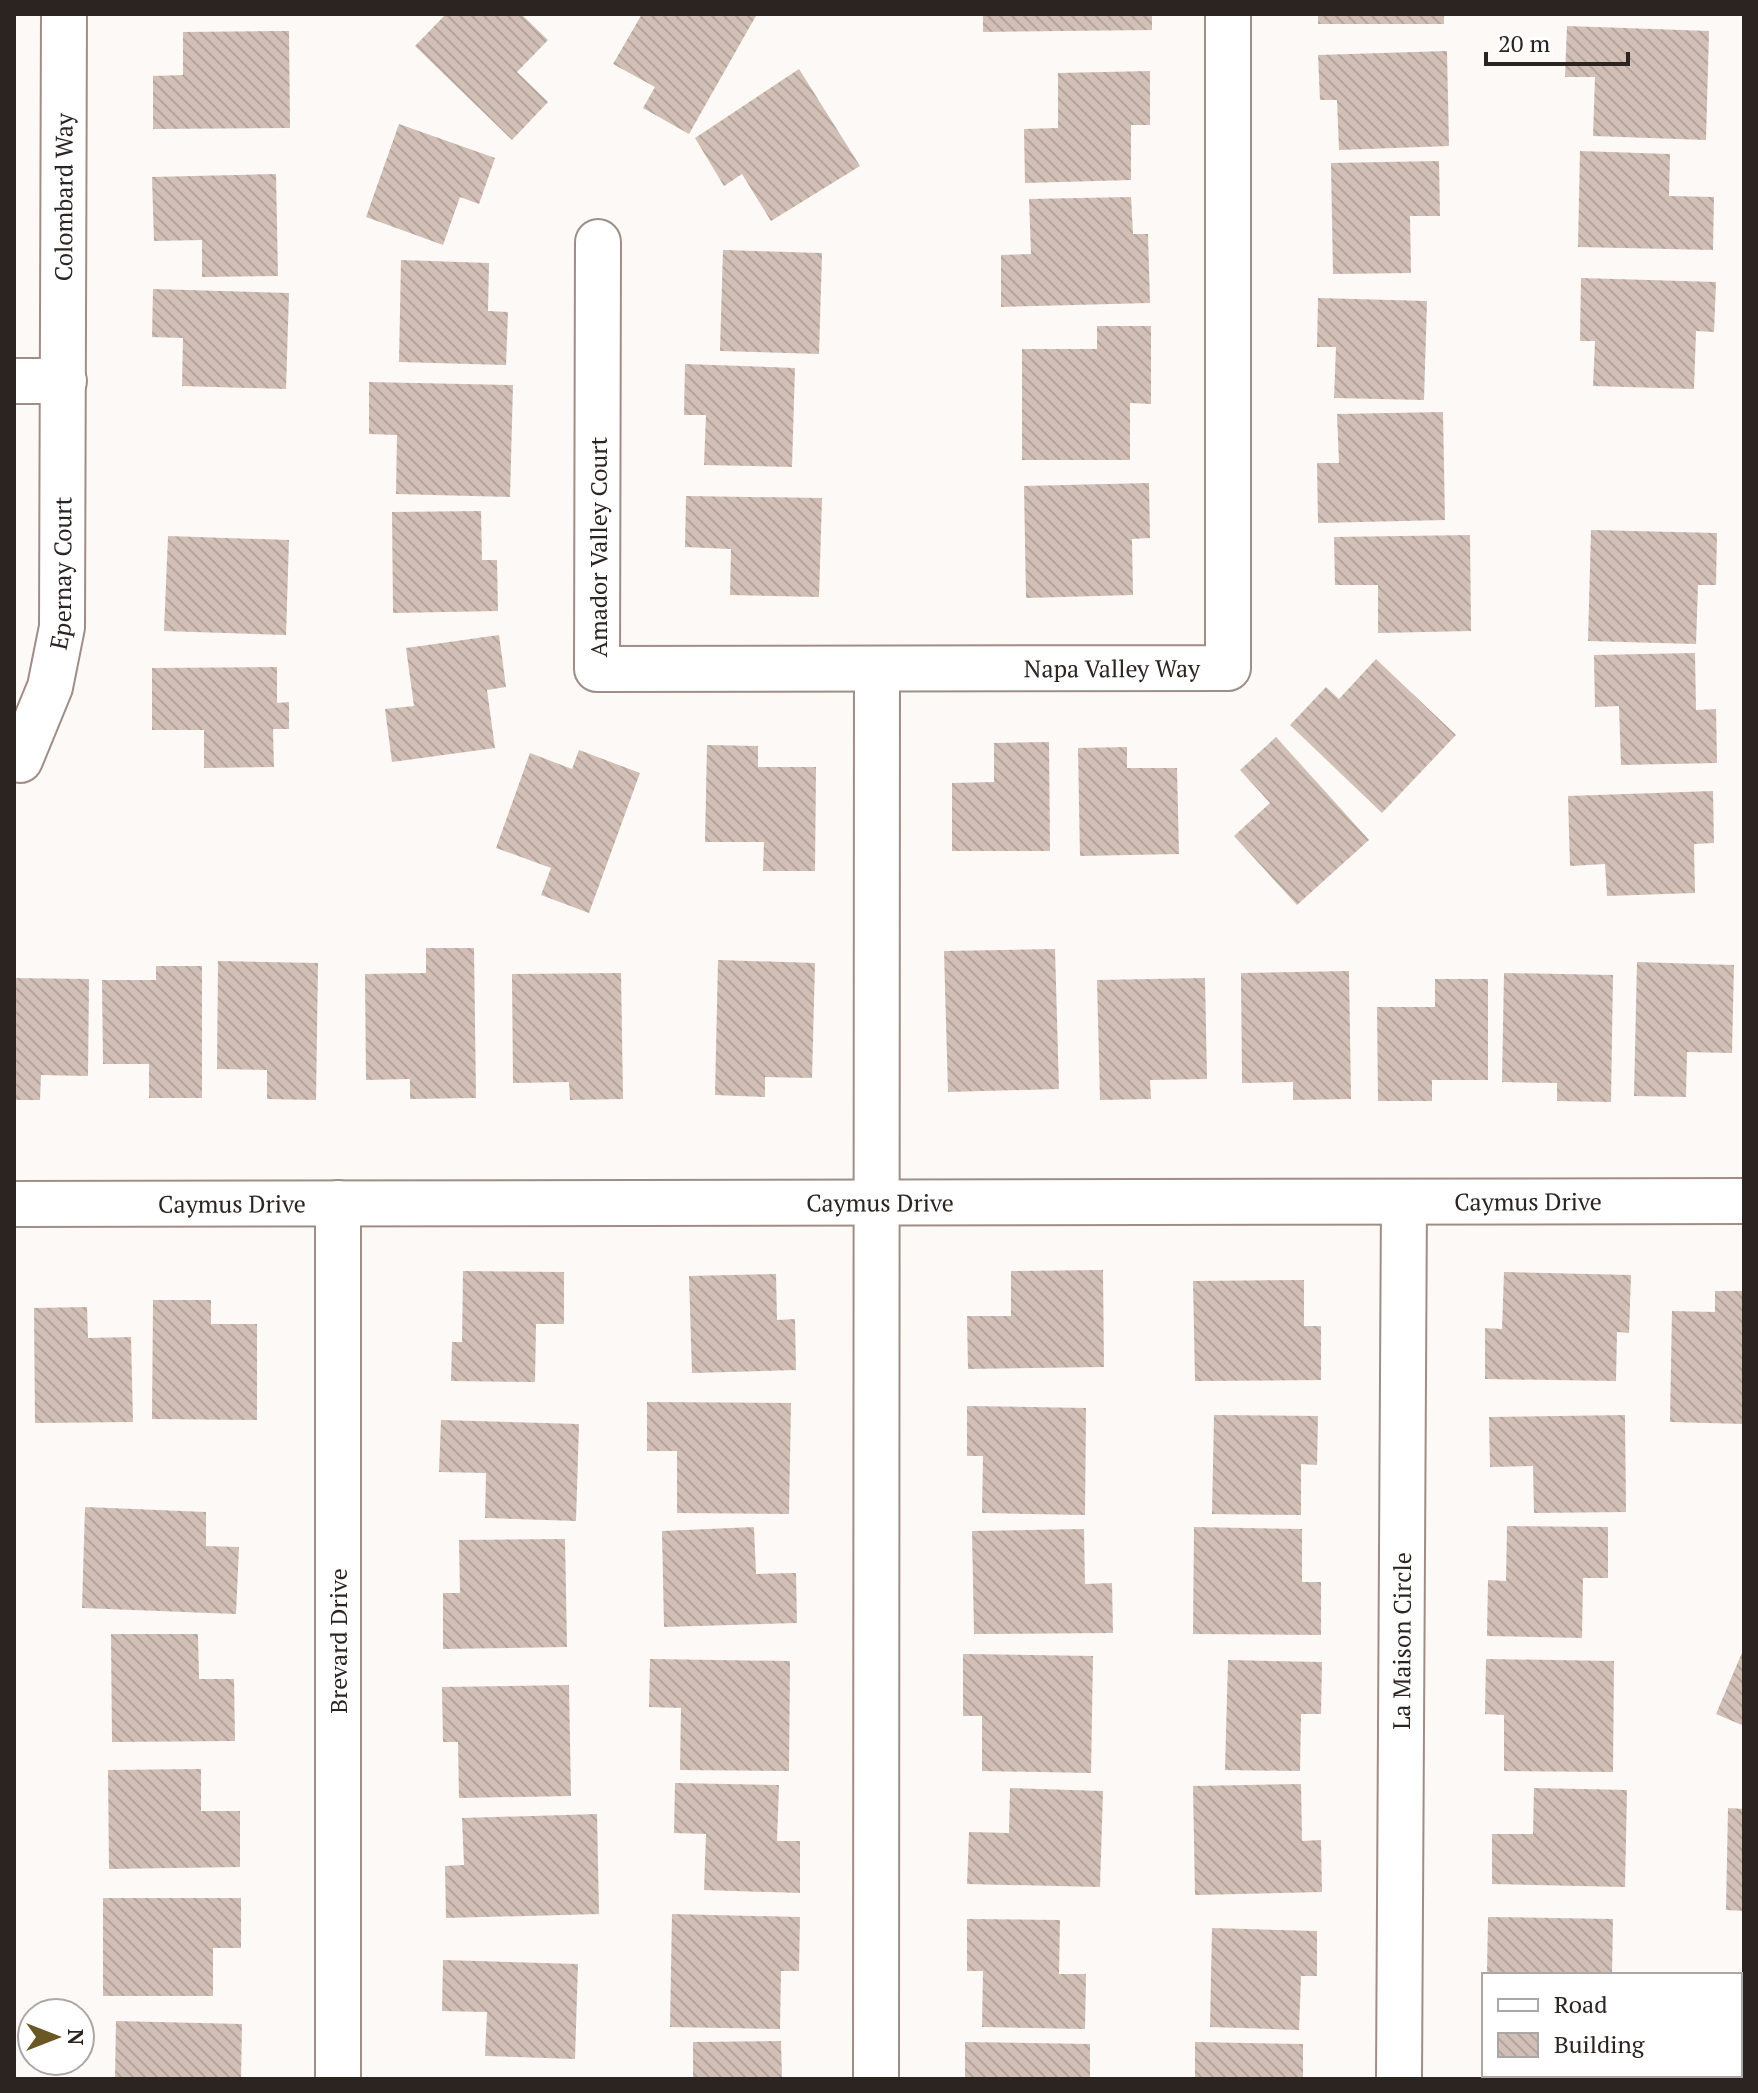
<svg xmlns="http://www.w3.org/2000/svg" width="1758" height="2093" viewBox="0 0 1758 2093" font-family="'PT Serif',serif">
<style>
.building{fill:url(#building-back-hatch)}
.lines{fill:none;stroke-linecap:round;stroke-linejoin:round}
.minor-casing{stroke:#a08e86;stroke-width:48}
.minor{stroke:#fff;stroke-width:44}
.labels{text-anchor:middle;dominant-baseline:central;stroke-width:6;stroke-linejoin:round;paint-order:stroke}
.street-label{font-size:24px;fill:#2c2421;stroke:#fff}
</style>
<defs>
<pattern id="building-back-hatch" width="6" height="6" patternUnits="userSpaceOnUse" patternTransform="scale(2)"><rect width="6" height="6" fill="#d2c0b6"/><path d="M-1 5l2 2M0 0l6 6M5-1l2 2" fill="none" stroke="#b4a59c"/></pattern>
</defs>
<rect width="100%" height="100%" fill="#fdf9f7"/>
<g class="building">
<path d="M446,14H521L548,40L517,72L548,102L512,140L415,46Z"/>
<path d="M642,14H757L689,134L643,108L655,87L613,64Z"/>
<path d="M983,14H1152V30L983,32Z"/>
<rect x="1318" y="14" width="126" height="10"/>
<path d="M1567,26L1709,31L1706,140L1593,136L1595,77H1565Z"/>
<path d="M289,31L290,128L153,129V76L183,75V32Z"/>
<path d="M1447,51L1449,146L1339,150L1337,100H1320L1318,55Z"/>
<path d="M799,69L860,166L771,221L742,174L724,186L695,138Z"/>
<path d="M1150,71V125H1131V180L1025,183L1024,129L1058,128V73Z"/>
<path d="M399,124L495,158L479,204L460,197L443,245L366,217Z"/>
<path d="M1580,151L1670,154L1669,196L1714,197L1713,250L1578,247Z"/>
<path d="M1439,161L1440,216H1410L1411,273L1333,274L1331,163Z"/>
<path d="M276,174L278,276L202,277V240L154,241L152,177Z"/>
<path d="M1131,197L1133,234H1148L1150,303L1001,307V255L1031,254L1029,199Z"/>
<path d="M723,250L822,253L819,354L720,351Z"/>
<path d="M401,260L489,263L488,311L508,312L506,365L399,362Z"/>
<path d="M1581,278L1716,282L1714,332L1696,331L1694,389L1593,386L1595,341H1580Z"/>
<path d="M153,289L289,293L286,389L182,386L183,338L152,337Z"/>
<path d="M1318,298L1427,301L1424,400L1334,398L1336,347H1317Z"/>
<path d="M1097,326H1151V404L1130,403V460H1022V349H1097Z"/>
<path d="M685,364L795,368L792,467L704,465L706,415H684Z"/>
<path d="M369,382L513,385L510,497L396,494L397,435L369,434Z"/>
<path d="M1443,412L1445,520L1318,523L1317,463H1339L1337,414Z"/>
<path d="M1149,483L1150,538L1132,539L1133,595L1026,598L1024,486Z"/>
<path d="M686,496L822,498L819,597L730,595L731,549L685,547Z"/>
<path d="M481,511L482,560H497L498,611L393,613L392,512Z"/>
<path d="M1591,530L1717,533L1716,585H1698L1696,644L1588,641Z"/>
<path d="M1470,535L1471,631L1378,633V585H1335L1334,537Z"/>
<path d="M168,536L289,540L286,635L164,631Z"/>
<path d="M499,635L506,687L487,690L495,748L392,762L385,709L414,706L406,648Z"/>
<path d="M1695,653L1696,710L1716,709L1717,763L1621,765L1619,706L1595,707L1594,655Z"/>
<path d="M1376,659L1456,735L1382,813L1290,725L1326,687L1339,699Z"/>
<path d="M277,667V703L289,702V729H273L274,767L204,768V730H152V668Z"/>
<path d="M1276,737L1369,840L1297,905L1234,836L1270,803L1240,770Z"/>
<path d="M1049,742L1050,851H952V783L994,782V743Z"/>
<path d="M707,745L758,746V767H816L815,871H763L764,842H705Z"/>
<path d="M1127,747V768H1177L1179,854L1080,856L1078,748Z"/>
<path d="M579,750L640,773L589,913L541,895L551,868L496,848L530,753L572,769Z"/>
<path d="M1713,791L1714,843L1694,844L1695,893L1607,896L1605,864L1570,866L1568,796Z"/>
<path d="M426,948H474L476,1098L410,1099V1079L366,1080L365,974L426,973Z"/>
<path d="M1055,949L1059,1089L948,1092L944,951Z"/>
<path d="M718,960L815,963L812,1078L765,1077V1097L715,1095Z"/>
<path d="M218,961L318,963L316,1100L267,1099V1070L217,1069Z"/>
<path d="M1637,962L1734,965L1732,1053L1687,1052L1686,1097L1634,1096Z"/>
<path d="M156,966H202V1098H149V1064H103L102,980H156Z"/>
<path d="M1349,971L1351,1099L1293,1100V1082L1242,1083L1241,973Z"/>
<path d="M621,973L623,1099L570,1100L569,1082L513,1083L512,974Z"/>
<path d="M1504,973L1613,975L1611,1102L1557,1101V1083L1502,1082Z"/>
<path d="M14,978L89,979L88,1076L41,1075L40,1100H14Z"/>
<path d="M1205,978L1207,1079L1150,1080L1151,1099L1100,1100L1097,980Z"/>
<path d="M1435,979H1488V1080H1432V1101H1378L1377,1007H1435Z"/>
<path d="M1103,1270L1104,1367L968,1369L967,1316H1011V1271Z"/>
<path d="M463,1271L564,1272V1324H536L535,1382L451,1381L452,1342H462Z"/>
<path d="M1504,1272L1631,1275L1629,1333L1617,1332L1616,1381L1485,1379V1328L1502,1329Z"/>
<path d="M776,1274L777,1320L795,1319L796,1370L692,1373L689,1276Z"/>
<path d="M1304,1280V1326H1321V1380L1195,1381L1193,1281Z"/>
<path d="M1715,1291H1744V1424L1670,1422L1672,1311L1715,1312Z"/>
<path d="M153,1300H211V1324H257V1420L152,1419Z"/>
<path d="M87,1307L88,1338L131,1337L133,1422L35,1423L34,1308Z"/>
<path d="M647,1402L791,1403L789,1514L677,1513V1451H647Z"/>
<path d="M967,1406L1086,1408L1085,1515L982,1513L983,1456H967Z"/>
<path d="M1214,1415L1318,1416L1317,1465L1301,1464V1515L1212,1514Z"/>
<path d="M1625,1415L1626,1512L1534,1513L1533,1466L1490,1467L1489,1417Z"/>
<path d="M441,1420L579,1424L576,1521L485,1518L486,1473L439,1472Z"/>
<path d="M85,1507L206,1512V1546L239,1547L236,1614L82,1608Z"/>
<path d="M1507,1526L1608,1527V1578H1583L1582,1638L1487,1636L1488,1580L1506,1581Z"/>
<path d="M754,1527L756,1574L796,1573L797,1623L664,1627L662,1531Z"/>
<path d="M1194,1527L1302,1529V1582H1321V1635L1193,1634Z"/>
<path d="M1084,1529L1085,1584L1112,1583L1113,1633L974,1634L972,1531Z"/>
<path d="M565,1539L567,1647L443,1649V1593H460L459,1540Z"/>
<path d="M111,1634H198L199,1679H234L235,1741L112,1742Z"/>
<path d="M1744,1648V1726L1716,1714Z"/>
<path d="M963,1654L1093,1656L1091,1773L982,1771V1716H963Z"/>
<path d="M650,1659L790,1661L789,1771L680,1770L681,1708L649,1707Z"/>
<path d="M1486,1659L1614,1661L1613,1772L1504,1771V1715L1485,1714Z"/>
<path d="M1228,1660L1322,1662L1321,1714H1301L1300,1771L1225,1770Z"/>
<path d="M569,1685L571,1796L459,1798L458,1742H443L442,1687Z"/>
<path d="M201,1769V1811H240V1867L109,1869L108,1770Z"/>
<path d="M675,1783L779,1785L777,1841H800V1893L704,1890L706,1834L674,1833Z"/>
<path d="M1301,1784L1302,1841L1321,1840L1322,1892L1195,1895L1193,1786Z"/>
<path d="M1010,1788L1103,1791L1100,1887L967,1884L969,1832L1009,1833Z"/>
<path d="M1534,1788L1627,1790L1625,1887L1492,1884V1834H1533Z"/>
<path d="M1728,1808L1744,1809V1911L1726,1910Z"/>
<path d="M597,1814L599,1914L446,1918L445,1866L464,1865L462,1818Z"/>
<path d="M103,1898H241V1948H213V1996H103Z"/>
<path d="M672,1914L800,1917L799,1971H781L780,2029L670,2027Z"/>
<path d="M1488,1917L1613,1919L1612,1975H1505V1973L1487,1972Z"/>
<path d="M967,1919L1060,1920L1059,1974H1086L1085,2029L982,2027L983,1971H967Z"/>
<path d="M1212,1928L1317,1931V1976H1301L1299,2030L1210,2027Z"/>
<path d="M443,1960L578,1964L575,2059L485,2056L487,2012L442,2011Z"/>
<path d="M116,2021L242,2024L241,2078L115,2079Z"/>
<path d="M781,2041L782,2079H693V2042Z"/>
<path d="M965,2042L1090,2044V2079H965Z"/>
<path d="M1195,2042L1303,2044V2079H1195Z"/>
<rect x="1512" y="2075" width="95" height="4"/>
</g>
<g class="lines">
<g class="minor-casing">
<g id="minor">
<path id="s1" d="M598,242L597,669L1228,668V14"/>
<path d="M14,381H64"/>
<path id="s2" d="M20,760L50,687L62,627L64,14"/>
<path d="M338,1203V2079"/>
<path id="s3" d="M14,1204L1744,1201"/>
<path d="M876,2079L877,669"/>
<path id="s4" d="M1399,2079L1404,1202"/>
</g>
</g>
<use href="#minor" class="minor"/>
</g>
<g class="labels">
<g class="street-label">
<text stroke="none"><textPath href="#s2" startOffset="570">Colombard Way</textPath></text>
<text transform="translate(598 547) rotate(-90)">Amador Valley Court</text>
<text stroke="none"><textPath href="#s2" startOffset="194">Epernay Court</textPath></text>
<text stroke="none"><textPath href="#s1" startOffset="942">Napa Valley Way</textPath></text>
<text stroke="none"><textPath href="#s3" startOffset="866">Caymus Drive</textPath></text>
<text stroke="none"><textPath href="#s3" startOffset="1514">Caymus Drive</textPath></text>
<text stroke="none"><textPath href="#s3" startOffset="218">Caymus Drive</textPath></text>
<text stroke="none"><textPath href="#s4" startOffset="438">La Maison Circle</textPath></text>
<text transform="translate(338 1641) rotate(-90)">Brevard Drive</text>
</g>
</g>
<rect width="1758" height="2093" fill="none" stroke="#2c2421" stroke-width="32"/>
<rect x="1482" y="1973" width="260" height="104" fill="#ffffff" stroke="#aba7a6" stroke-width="2"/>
<rect x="1498" y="1999" width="40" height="12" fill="#ffffff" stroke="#aba7a6" stroke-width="2"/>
<text x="1554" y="2013" font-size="24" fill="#2c2421">Road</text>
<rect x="1498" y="2033" width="40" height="24" fill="url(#building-back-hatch)" stroke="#aba7a6" stroke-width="2"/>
<text x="1554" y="2053" font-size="24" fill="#2c2421">Building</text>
<g transform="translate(56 2037) rotate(90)"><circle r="38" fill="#ffffff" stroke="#aba7a6" stroke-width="2"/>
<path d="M0-6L14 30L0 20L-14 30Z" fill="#6a5726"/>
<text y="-12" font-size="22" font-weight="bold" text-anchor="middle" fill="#2c2421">N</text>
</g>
<path d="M1486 52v12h142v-12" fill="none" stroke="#2c2421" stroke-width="4"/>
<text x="1498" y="52" font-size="24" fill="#2c2421" stroke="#ffffff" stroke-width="6" paint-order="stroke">20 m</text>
</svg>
